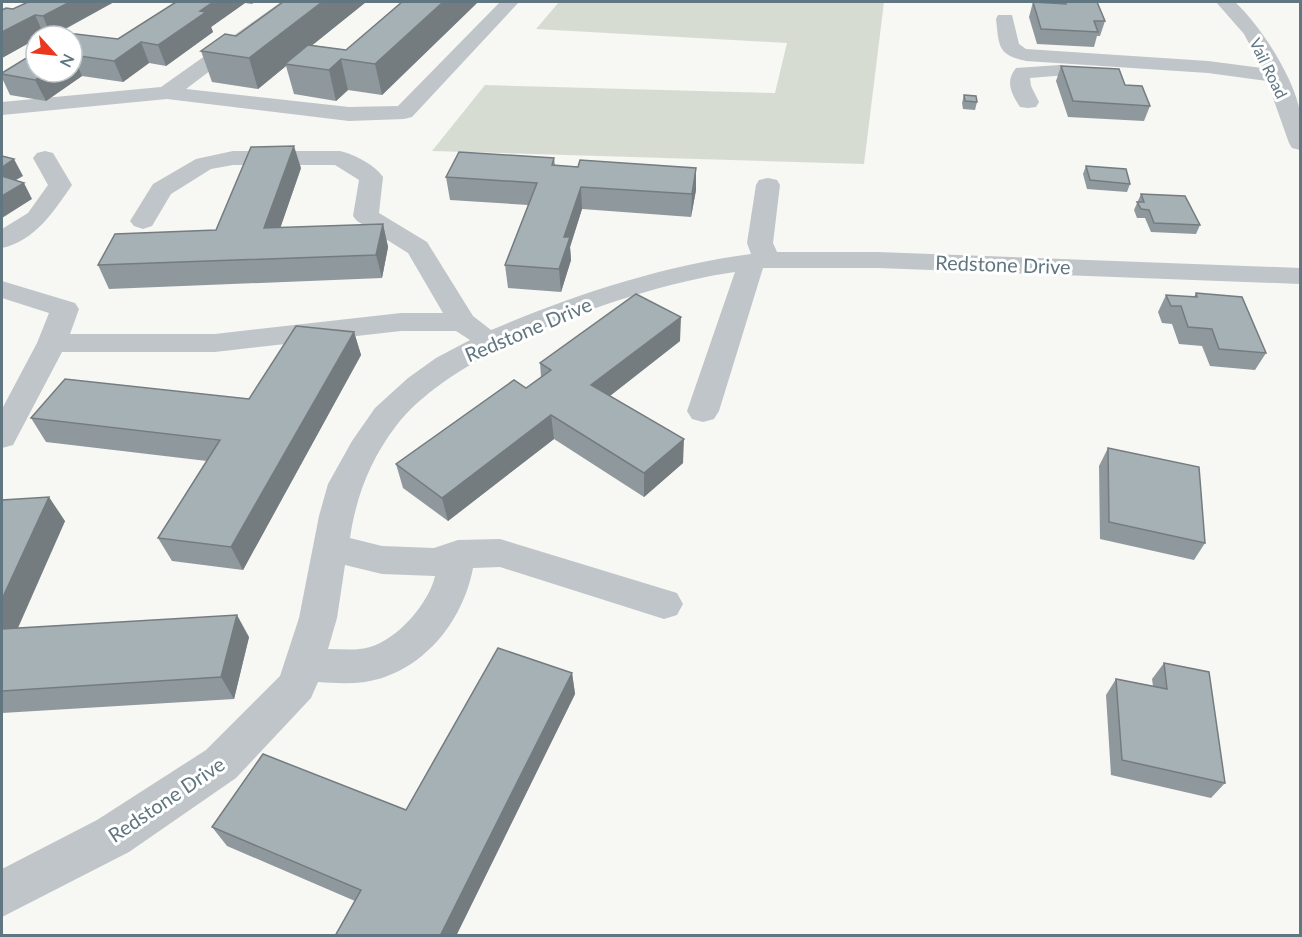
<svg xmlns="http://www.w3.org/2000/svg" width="1302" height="937" viewBox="0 0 1302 937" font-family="Lato,sans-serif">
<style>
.green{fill:#d7dcd2}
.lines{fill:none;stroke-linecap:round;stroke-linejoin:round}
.minor{fill:#bfc5c8;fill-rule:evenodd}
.wall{fill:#8f989d}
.shaded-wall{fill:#747c7f}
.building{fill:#a6b1b6;stroke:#747c7f;stroke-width:1.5}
.labels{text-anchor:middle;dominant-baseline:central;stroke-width:6;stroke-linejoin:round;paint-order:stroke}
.far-street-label{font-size:16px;fill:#607680;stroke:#fff}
.street-label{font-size:20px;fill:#607680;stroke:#fff}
</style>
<rect width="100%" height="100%" fill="#f7f7f3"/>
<path class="green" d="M559,2H884L864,164L432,151L485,85L775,93L787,43L536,29Z"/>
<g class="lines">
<g class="minor">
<path d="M281,2H301L186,89L349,107L398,106L500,2H519L412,117L404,119L349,121L167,99L2,115V102L161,87Z"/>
<path d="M1216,2H1235C1261,26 1294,78 1300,112C1302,124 1300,138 1300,150L1292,148L1289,143L1267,81L1208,73L1026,61C997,55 999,45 996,19L998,15H1012L1019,44L1026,49L1208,61L1262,68L1244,34Z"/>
<path d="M1060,65L1067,67L1070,71L1067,75L1030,78L1031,86L1039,102L1036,107L1028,108L1020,107C1011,93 1005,81 1016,68Z"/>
<path d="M45,151L53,153L72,185C54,211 35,241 2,248V229L28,213L48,185L33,158L37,153Z"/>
<path d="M233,151H340C354,154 375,165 383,177L379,213L427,242L473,316L491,330C574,295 661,266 751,254L747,243L756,185L759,180L768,178L777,180L780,185L773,243L777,252H878L1300,268V284L878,268H763L719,411L714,419L703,422L692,419L687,411L735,272C640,285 455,348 396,426C370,460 356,497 350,538L382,546L434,548L458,540L500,539L677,593L683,604L677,615L664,619L500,567L473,568C463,622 422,673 365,682C349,684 333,683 318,682L311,698L236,778L129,852L2,917V869L97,820L206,750L280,676L299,618L319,516L328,484L352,441L375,408L408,378L436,358L470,340L456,331H401L215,352H62L13,445L2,448V409L37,343L49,313L2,298V281L75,303L79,309L70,334H215L401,313H443L408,253L357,221L353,216L359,180L335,165H233L211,169L171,194L152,226L143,229L134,226L130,221L153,184L196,159ZM345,565L382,574L435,576C429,603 398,639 370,647C357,651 342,649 328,649L337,618Z"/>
</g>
</g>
<g class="wall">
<path d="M114,2L53,36L44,35L36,36V39L2,58V10Z"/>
<path d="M176,2H255L252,4L245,3L211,27L213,32L166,66L149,63L123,82L82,76L46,101L10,95L2,78V73L72,36L118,39Z"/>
<path d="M366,2L312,45L346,50L402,2H478L382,95L348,90L336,101L294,94L286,66L258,89L212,82L201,51L236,36Z"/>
<path d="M1033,2L1048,3V2H1097L1105,21L1100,36H1097L1094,47L1037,44L1029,17Z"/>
<path d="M1061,66L1125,85L1150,106L1144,121L1068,117L1056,81Z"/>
<path d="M964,95L977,102L975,110L963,109L962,103Z"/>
<path d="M554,158L555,165L578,167L696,168V190L691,217L582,209L570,247L571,260L561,292L508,288L505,265L528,205L450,200L446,177Z"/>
<path d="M1086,166L1130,184L1127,192L1087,189L1083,174Z"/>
<path d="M301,168L280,228L383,224L388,247L382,278L109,289L98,265L216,230Z"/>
<path d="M1141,194L1200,225L1196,234L1151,232L1145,218H1137L1134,210Z"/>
<path d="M1196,293L1266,353L1255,370L1210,366L1202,346L1179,344L1172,324L1162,323L1158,312L1166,295L1194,297Z"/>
<path d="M354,332L361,355L243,570L172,561L158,538L207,461L46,442L31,418L249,399Z"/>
<path d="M680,341L610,396L683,463L644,497L554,439L448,521L403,488L396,464L526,388L541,377L540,363Z"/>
<path d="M1108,448L1205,543L1194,560L1100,539L1099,466Z"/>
<path d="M2,500L65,521L18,628L249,637L234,699L2,713Z"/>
<path d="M1164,663L1225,783L1211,798L1111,775L1106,695L1116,679L1153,686L1152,679Z"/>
<path d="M572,673L575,694L456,936H335L355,901L227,846L212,827L406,810Z"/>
</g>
<g class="shaded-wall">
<path d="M70,2H114L51,36L43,16Z"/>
<path d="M213,2H245V3L211,27L213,32L166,66L158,45L200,11Z"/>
<path d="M322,2H366L289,64H285L286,66L258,89L249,58Z"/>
<path d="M443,2H478L382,95L375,64Z"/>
<path d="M35,15L44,35L36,36V39L2,58V32Z"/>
<path d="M141,42L149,63L123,82L114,61Z"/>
<path d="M73,55L82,76L46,101L35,80L47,72H72V56Z"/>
<path d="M341,59L348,90L336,101L329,70Z"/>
<path d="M294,146L301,168L272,252L264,228Z"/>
<path d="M14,159L23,176L2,188V167Z"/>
<path d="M696,168V190L691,217L692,194Z"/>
<path d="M24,183L32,199L2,218V196Z"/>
<path d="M581,187L582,209L570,247L571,260L561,292L559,269L564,237Z"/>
<path d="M383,224L388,247L382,278L376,255Z"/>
<path d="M681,317L680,341L593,409L591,385Z"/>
<path d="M354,332L361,355L243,570L231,547Z"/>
<path d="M551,415L554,439L448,521L442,498Z"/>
<path d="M684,439L683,463L644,497V473Z"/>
<path d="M49,497L65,521L7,652L2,645V599Z"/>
<path d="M237,615L249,637L234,699L221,677Z"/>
<path d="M572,673L575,694L456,936H440Z"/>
</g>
<g class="building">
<path d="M28,2H70L43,16L35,15L2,32V10L6,8L13,9Z"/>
<path d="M176,2H213L200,11L206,12L158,45L141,42L114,61L73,55L72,56V36H62L67,33L118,39Z"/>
<path d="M283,2H322L249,58L201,51L225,34L236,36Z"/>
<path d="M402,2H443L375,64L341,59L329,70L285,64L308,45L346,50Z"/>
<path d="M1033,2L1066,4L1065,2H1097L1105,21H1094L1098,32L1041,29Z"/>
<path d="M36,52V72H47L35,80L2,74V73Z"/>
<path d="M1061,66L1119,69L1125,85L1142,86L1150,106L1073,101Z"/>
<path d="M964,95L976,96L977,102L965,101Z"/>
<path d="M294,146L264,228L383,224L376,255L98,265L115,234L216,230L251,147Z"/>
<path d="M459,152L554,158L552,165L578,167L580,160L696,168L692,194L581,187L564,237H570L559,269L505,265L537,183L446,177Z"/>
<path d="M2,156L14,159L2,167Z"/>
<path d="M1086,166L1126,169L1130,184L1090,180Z"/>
<path d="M2,176L24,183L2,196Z"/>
<path d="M1141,194L1185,196L1200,225L1154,223L1149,210L1141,209L1137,202H1144Z"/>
<path d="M1196,293L1242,297L1266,353L1219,349L1212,329L1188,327L1181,306H1171L1166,295L1197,297Z"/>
<path d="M636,294L681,317L591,385L684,439L644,473L551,415L442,498L396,464L514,380L526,388L551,370L540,363Z"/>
<path d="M296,326L354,332L231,547L158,538L220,440L31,418L65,379L249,399Z"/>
<path d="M1108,448L1199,467L1205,543L1109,522Z"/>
<path d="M49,497L2,599V500Z"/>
<path d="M237,615L221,677L2,691V629Z"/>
<path d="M498,648L572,673L440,936H335L361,890L212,827L263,754L406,810Z"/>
<path d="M1164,663L1209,672L1225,783L1122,760L1116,679L1167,689Z"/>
</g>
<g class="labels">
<g class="far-street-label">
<text transform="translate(1269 68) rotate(64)">Vail Road</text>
</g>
<g class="street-label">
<text transform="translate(1003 264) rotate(2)">Redstone Drive</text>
<text transform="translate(528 329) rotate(-23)">Redstone Drive</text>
<text transform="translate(166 799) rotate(-34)">Redstone Drive</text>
</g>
</g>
<rect width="1302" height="937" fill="none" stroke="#607680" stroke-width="6"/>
<g transform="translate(54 54) rotate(117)"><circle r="28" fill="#ffffff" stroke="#bfc8cc" stroke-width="1.5"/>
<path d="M0-4.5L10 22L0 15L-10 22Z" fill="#ec371f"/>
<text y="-9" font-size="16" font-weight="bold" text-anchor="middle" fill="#607680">N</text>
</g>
</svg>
